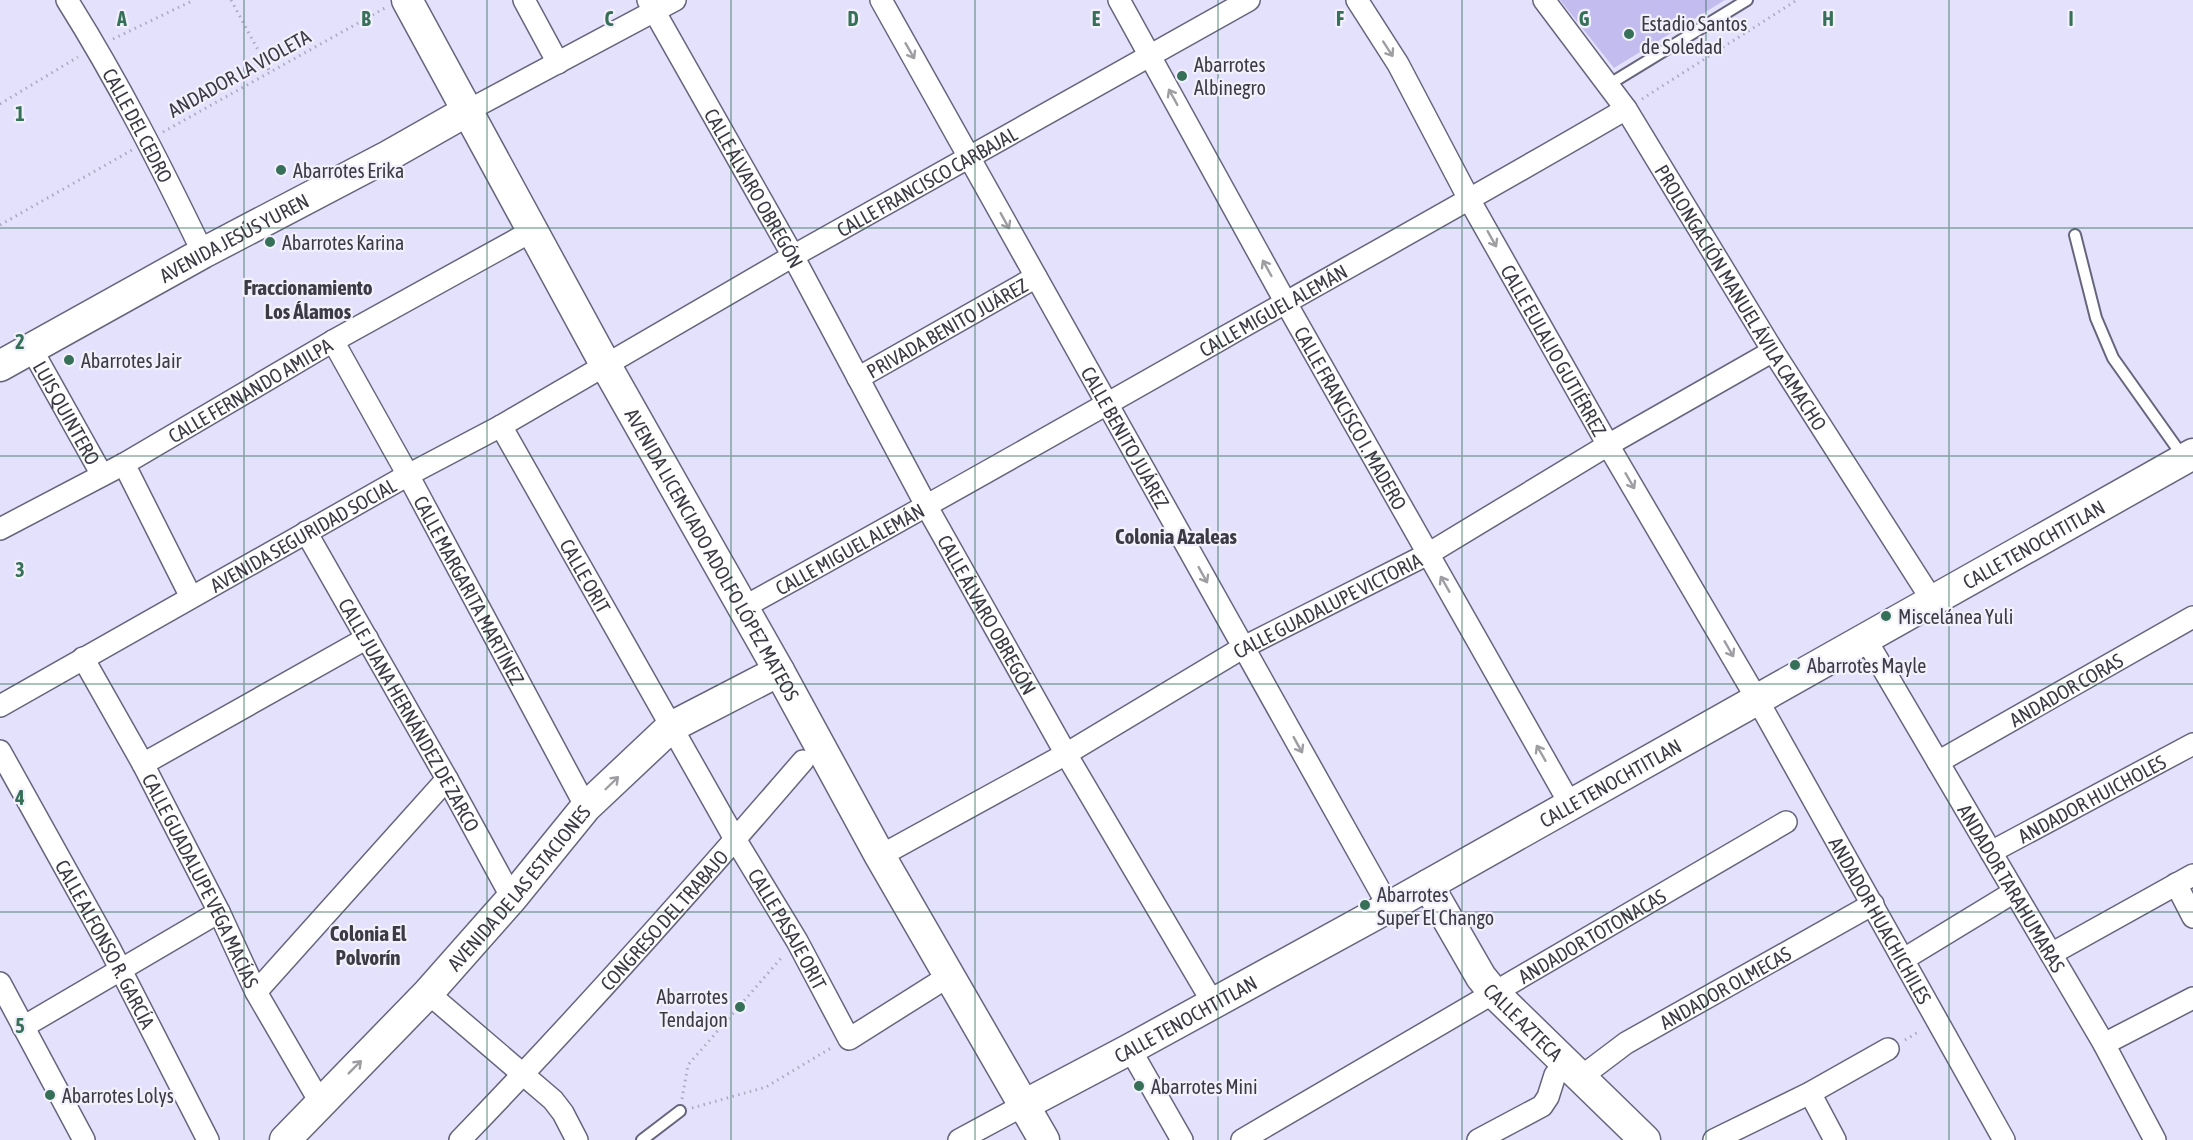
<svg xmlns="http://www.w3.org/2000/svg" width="2193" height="1140" viewBox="0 0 2193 1140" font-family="'Asap Condensed',sans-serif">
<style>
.green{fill:#c3bdef}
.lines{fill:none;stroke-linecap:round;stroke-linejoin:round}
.lane-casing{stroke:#67657d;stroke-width:14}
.street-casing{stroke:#67657d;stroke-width:24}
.secondary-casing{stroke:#67657d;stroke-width:33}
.path{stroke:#acaac0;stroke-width:3;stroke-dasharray:1.5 4.5;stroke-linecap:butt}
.lane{stroke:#fff;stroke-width:10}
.street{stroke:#fff;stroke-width:21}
.secondary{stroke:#fff;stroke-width:30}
.oneway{stroke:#9e9da2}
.grid{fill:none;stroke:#377058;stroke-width:1.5;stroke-opacity:0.55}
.poi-dot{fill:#377058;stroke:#f1f0fb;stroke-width:2}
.labels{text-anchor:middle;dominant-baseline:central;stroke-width:4.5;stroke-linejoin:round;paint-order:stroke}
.poi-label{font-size:20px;fill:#3c3b45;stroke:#f1f0fb;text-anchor:start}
.street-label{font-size:20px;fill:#3c3b45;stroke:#f1f0fb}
.neighbourhood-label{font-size:21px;font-weight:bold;fill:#3c3b45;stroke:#f1f0fb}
.grid-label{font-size:20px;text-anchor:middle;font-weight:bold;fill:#377058;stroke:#f1f0fb;stroke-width:4.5;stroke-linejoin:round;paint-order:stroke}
</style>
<rect width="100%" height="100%" fill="#e3e1fc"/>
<path class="green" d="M1560,0H1725L1614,68Z"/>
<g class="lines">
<g class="lane-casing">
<g id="lane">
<path d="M1608,85L1747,0"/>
<path d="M2075,235L2096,318L2113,358L2184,458"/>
<path d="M642,1140L680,1111"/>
</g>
</g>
<g class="street-casing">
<g id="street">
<path id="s1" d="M67,0C118,81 161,166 203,253"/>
<path d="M524,0L558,63"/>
<path id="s2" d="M648,0L793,256L927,507L1066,754L1213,1003"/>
<path id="s3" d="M881,0L1389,907"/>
<path id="s4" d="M1119,0L1286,303L1570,804"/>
<path id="s5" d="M1357,0L1398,64L1470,201L1608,445L1757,699L2004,1140"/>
<path id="s6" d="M1544,0L1626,109L1773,351L1932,600"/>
<path d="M469,110L675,0"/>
<path id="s7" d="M333,341L408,475L586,807"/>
<path id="s8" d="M31,348L102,475"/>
<path id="s9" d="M858,378L1036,277"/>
<path id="s10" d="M501,426L735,839L797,941L849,1039L949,976"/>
<path d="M124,464L191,597"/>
<path id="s11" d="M0,529L124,464L333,341L532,231"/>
<path id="s12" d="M306,532L447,779L512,898"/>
<path id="s13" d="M742,608C903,520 1063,429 1223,338C1357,262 1493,187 1626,109"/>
<path id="s14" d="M1865,638L2104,1044L2155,1140"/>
<path id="s15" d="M83,658L143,764L219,912L256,992L320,1102"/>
<path id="s16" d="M0,706L408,475L501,426L793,256L1249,0"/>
<path id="s17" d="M0,751L109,947L208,1140"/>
<path id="s18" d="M1938,762L2193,617"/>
<path d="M143,764L367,638"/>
<path id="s19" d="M1991,852L2193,744"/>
<path id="s20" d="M880,856L1066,754L1244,647L1428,554L1608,445L1773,351"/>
<path d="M2176,884L2193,917"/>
<path d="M2051,954L2193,875"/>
<path d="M1904,959L2014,892"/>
<path d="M0,983L84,1140"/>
<path d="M256,992L447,779"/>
<path d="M428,993L553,1100L563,1113L577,1140"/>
<path d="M23,1027L219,912"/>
<path d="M2104,1044L2193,998"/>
<path d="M1130,1049L1182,1140"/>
<path id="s21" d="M1581,1077L1626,1043L1873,904"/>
<path d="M1810,1093L1835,1140"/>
<path id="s22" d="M460,1140C578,1018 692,890 803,761"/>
<path d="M959,1140L1024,1105"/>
<path id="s23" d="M1242,1140L1786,822"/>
<path d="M1478,1140L1542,1106L1548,1097L1555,1075L1566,1062"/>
<path d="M1714,1140L1810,1093L1888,1049"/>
</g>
</g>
<g class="secondary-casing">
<g id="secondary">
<path id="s24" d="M407,0L605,364L779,671L880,856L1044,1140"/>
<path id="s25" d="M0,366L203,253L388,156L469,110"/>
<path id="s26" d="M1428,885L1481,977L1494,993L1645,1140"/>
<path id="s27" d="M1024,1105L1130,1049L1389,907L2193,454"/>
<path id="s28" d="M285,1140L428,993L512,898L586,807L671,727L779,671"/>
</g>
</g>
<g class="path">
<path d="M231,0L270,72"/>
<path d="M113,39L194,0"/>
<path d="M1642,99L1797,0"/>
<path d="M0,104L78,57"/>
<path d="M163,132L385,8"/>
<path d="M0,225L132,150"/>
<path d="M1905,1040L1920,1031"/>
<path d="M682,1099L688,1065L783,956"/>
<path d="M692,1108L766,1087L831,1048"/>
</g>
<use href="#lane" class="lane"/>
<use href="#street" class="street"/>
<use href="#secondary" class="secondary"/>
</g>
<defs><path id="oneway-shaft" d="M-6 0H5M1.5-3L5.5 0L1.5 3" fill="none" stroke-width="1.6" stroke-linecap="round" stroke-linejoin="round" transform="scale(1.5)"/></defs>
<g class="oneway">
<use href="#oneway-shaft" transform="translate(1388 49) rotate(57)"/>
<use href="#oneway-shaft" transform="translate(910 51) rotate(60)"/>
<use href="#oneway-shaft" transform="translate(1173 97) rotate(-119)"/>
<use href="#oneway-shaft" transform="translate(1005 221) rotate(61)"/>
<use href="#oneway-shaft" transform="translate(1492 239) rotate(61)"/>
<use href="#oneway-shaft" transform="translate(1267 268) rotate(-119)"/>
<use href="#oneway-shaft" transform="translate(1630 481) rotate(60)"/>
<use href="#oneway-shaft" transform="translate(1203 575) rotate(61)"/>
<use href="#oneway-shaft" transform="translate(1445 584) rotate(-120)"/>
<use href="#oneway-shaft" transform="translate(1729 649) rotate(60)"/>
<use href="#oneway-shaft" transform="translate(1298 745) rotate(61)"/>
<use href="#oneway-shaft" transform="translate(1541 753) rotate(-120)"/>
<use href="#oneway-shaft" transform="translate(612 783) rotate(-44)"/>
<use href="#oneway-shaft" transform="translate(355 1067) rotate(-45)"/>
</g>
<path class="grid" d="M244,0V1140M487,0V1140M731,0V1140M975,0V1140M1218,0V1140M1462,0V1140M1706,0V1140M1949,0V1140M0,228H2193M0,456H2193M0,684H2193M0,912H2193"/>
<g class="poi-dot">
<circle cx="1629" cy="34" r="6"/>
<circle cx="1182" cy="76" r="6"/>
<circle cx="281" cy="170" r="6"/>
<circle cx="270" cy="242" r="6"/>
<circle cx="69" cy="360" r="6"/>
<circle cx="1886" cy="616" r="6"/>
<circle cx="1795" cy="665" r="6"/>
<circle cx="1365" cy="905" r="6"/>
<circle cx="740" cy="1007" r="6"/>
<circle cx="1139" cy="1086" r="6"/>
<circle cx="50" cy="1095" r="6"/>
</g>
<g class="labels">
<g class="poi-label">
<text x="1641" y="23">Estadio Santos<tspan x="1641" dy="23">de Soledad</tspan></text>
<text x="1194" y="64">Abarrotes<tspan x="1194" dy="23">Albinegro</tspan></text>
<text x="293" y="170">Abarrotes Erika</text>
<text x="282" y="242">Abarrotes Karina</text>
<text x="81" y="360">Abarrotes Jair</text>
<text x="1898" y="616">Miscelánea Yuli</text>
<text x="1807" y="665">Abarrotes Mayle</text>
<text x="1377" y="894">Abarrotes<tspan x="1377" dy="23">Super El Chango</tspan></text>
<text x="728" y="996" text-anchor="end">Abarrotes<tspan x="728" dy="23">Tendajon</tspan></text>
<text x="1151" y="1086">Abarrotes Mini</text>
<text x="62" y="1095">Abarrotes Lolys</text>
</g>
<g class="street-label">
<text transform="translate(239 73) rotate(-29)">ANDADOR LA VIOLETA</text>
<text stroke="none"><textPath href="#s1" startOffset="144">CALLE DEL CEDRO</textPath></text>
<text stroke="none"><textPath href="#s16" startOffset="1065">CALLE FRANCISCO CARBAJAL</textPath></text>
<text stroke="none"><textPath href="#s2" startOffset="216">CALLE ÁLVARO OBREGÓN</textPath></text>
<text stroke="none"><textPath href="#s25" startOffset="267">AVENIDA JESÚS YUREN</textPath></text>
<text stroke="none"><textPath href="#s6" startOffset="357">PROLONGACIÓN MANUEL ÁVILA CAMACHO</textPath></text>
<text stroke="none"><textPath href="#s13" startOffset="609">CALLE MIGUEL ALEMÁN</textPath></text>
<text stroke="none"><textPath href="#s9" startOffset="102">PRIVADA BENITO JUÁREZ</textPath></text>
<text stroke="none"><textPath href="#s5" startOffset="402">CALLE EULALIO GUTIÉRREZ</textPath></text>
<text stroke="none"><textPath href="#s11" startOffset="286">CALLE FERNANDO AMILPA</textPath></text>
<text stroke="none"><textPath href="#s8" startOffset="74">LUIS QUINTERO</textPath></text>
<text stroke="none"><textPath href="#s4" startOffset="478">CALLE FRANCISCO I. MADERO</textPath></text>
<text stroke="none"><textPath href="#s3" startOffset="501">CALLE BENITO JUÁREZ</textPath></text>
<text stroke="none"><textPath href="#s16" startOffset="348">AVENIDA SEGURIDAD SOCIAL</textPath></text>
<text stroke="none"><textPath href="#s27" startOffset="1155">CALLE TENOCHTITLAN</textPath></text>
<text stroke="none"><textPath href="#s13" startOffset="123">CALLE MIGUEL ALEMÁN</textPath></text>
<text stroke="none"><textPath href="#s24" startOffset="633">AVENIDA LICENCIADO ADOLFO LÓPEZ MATEOS</textPath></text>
<text stroke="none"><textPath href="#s10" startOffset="172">CALLE ORIT</textPath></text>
<text stroke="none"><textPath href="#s7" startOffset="284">CALLE MARGARITA MARTÍNEZ</textPath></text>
<text stroke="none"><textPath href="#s20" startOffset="513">CALLE GUADALUPE VICTORIA</textPath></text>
<text stroke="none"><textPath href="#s2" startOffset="702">CALLE ÁLVARO OBREGÓN</textPath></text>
<text stroke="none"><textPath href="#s18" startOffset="147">ANDADOR CORAS</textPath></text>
<text stroke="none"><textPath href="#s12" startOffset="210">CALLE JUANA HERNÁNDEZ DE ZARCO</textPath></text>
<text stroke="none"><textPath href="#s27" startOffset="669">CALLE TENOCHTITLAN</textPath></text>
<text stroke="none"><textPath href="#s19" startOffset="114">ANDADOR HUICHOLES</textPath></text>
<text stroke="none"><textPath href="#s15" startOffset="252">CALLE GUADALUPE VEGA MACÍAS</textPath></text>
<text stroke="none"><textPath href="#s28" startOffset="344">AVENIDA DE LAS ESTACIONES</textPath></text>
<text stroke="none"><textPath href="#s14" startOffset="290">ANDADOR TARAHUMARAS</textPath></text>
<text stroke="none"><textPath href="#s22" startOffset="300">CONGRESO DEL TRABAJO</textPath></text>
<text stroke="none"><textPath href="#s5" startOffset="1059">ANDADOR HUACHICHILES</textPath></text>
<text stroke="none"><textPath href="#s10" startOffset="579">CALLE PASAJE ORIT</textPath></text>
<text stroke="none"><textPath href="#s23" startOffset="405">ANDADOR TOTONACAS</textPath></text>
<text stroke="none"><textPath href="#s17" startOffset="220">CALLE ALFONSO R. GARCÍA</textPath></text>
<text stroke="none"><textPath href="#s21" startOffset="170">ANDADOR OLMECAS</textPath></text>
<text stroke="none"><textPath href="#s27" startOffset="183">CALLE TENOCHTITLAN</textPath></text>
<text stroke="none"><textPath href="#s26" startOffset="168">CALLE AZTECA</textPath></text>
</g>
<g class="neighbourhood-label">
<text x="308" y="287">Fraccionamiento<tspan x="308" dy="24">Los Álamos</tspan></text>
<text x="1176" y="536">Colonia Azaleas</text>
<text x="368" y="933">Colonia El<tspan x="368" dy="24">Polvorín</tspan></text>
</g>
</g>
<g class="grid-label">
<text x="122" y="26">A</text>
<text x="366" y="26">B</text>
<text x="609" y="26">C</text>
<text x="853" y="26">D</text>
<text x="1096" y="26">E</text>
<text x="1340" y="26">F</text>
<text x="1584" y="26">G</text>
<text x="1828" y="26">H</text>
<text x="2071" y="26">I</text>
<text x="20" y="121">1</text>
<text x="20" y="349">2</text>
<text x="20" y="577">3</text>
<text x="20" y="805">4</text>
<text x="20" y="1033">5</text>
</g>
</svg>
